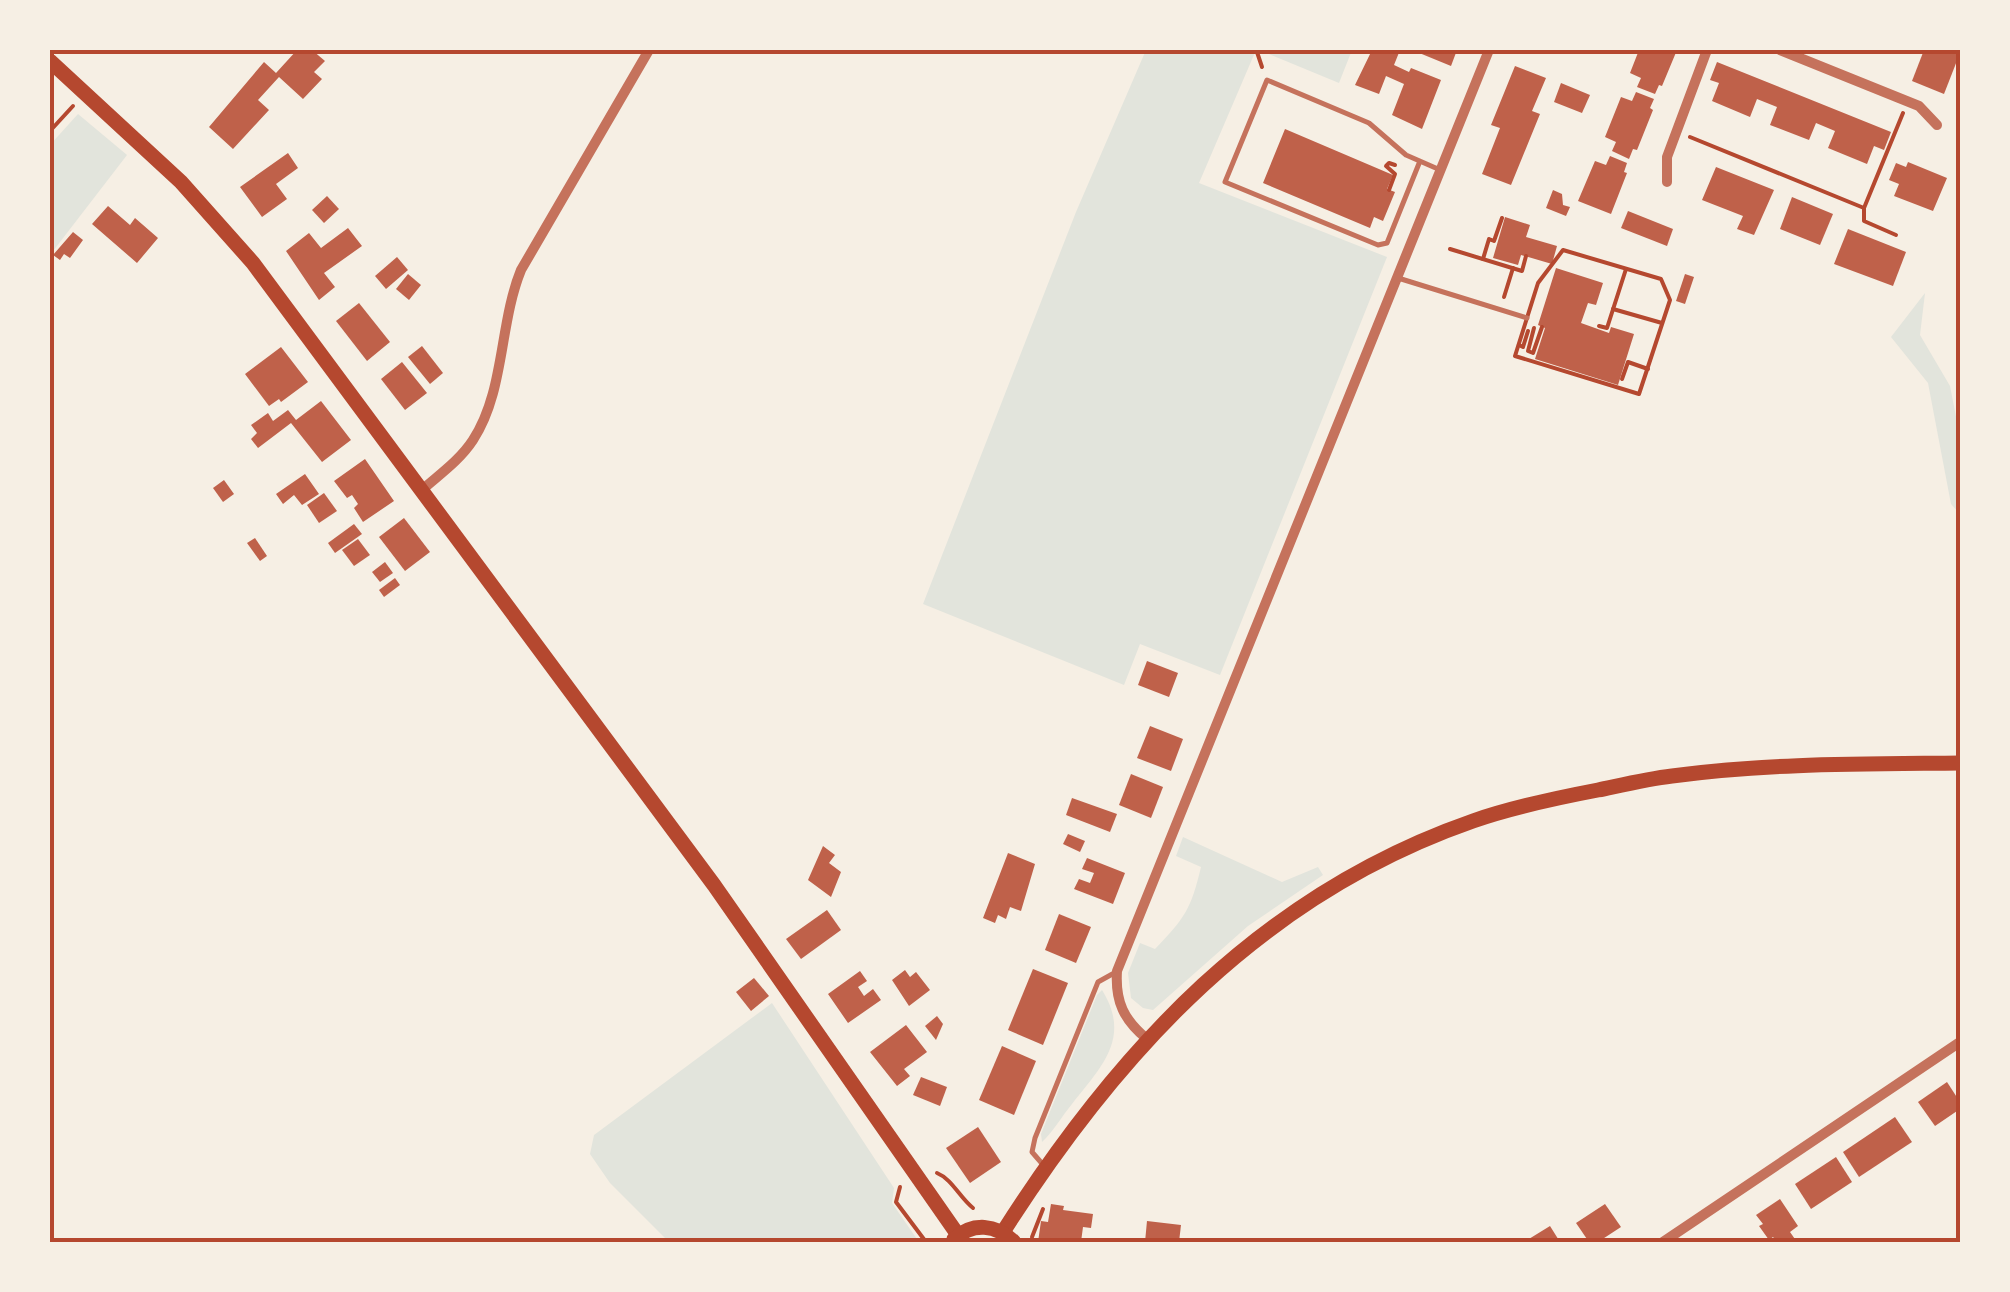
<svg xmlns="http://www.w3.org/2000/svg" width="2010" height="1292" viewBox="0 0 2010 1292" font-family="'Source Sans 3',sans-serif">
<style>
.green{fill:#e2e4dc}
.building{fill:#bf614a}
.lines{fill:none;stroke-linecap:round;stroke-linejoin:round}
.path{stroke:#b5482f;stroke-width:4}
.service{stroke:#c5725c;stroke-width:5}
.minor{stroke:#c5725c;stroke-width:10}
.secondary{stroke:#b5482f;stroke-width:15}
.neatline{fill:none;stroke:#b5482f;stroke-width:4}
</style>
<rect width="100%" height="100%" fill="#f6efe4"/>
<g class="green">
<path d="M1146,50H1256L1199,183L1387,257L1220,675L1140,644L1124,685L923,604L1076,212Z"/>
<path d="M1259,50H1352L1339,83Z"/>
<path d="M78,114L127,155L50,255V145Z"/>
<path d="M1925,293L1920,335L1950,386L1960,437V514L1951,504L1928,383L1891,337Z"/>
<path d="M1183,837L1282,882L1318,867L1323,875L1248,926L1153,1010L1143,1008L1131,998L1128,973L1140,943L1155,949C1185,918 1191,909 1201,867L1176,856Z"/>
<path d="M1102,990C1132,1038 1101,1067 1072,1104C1062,1116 1053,1132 1042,1142L1041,1134L1097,995Z"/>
<path d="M772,1003L894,1188L892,1203L919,1242H669L610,1183L590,1154L594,1135Z"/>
</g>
<g class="building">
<path d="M297,50H312L325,61L314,72L322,79L303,99L279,77L258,100L269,110L233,149L209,127L264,62L276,73Z"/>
<path d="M1372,50H1400L1394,65L1409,72L1411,68L1441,80L1422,129L1392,115L1404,84L1386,76L1379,94L1355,85Z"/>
<path d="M1412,50H1457L1451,66Z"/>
<path d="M1639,50H1677L1662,86L1659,85L1655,94L1637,87L1641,78L1630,73Z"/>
<path d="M1924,50H1951L1960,53L1944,94L1912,81Z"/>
<path d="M1717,62L1891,132L1884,150L1874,146L1867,164L1828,148L1835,131L1816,123L1809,140L1770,125L1777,107L1757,99L1750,117L1712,101L1719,83L1710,80Z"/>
<path d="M1515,66L1546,78L1532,111L1540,114L1511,185L1482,174L1500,128L1491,125Z"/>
<path d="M1561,83L1590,95L1582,113L1554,102Z"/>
<path d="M1636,92L1654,99L1650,108L1653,110L1637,150L1633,149L1629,159L1612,151L1616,142L1605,137L1621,97L1632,101Z"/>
<path d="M1285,129L1393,175L1387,189L1395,192L1383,221L1374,217L1370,228L1263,183Z"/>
<path d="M288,153L298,168L276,184L287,199L262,217L240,187Z"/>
<path d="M1610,156L1627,163L1624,172L1627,173L1611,214L1578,201L1595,161L1606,165Z"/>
<path d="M1908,162L1947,178L1933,211L1894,196L1899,184L1889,180L1896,163L1906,167Z"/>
<path d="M1716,167L1774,190L1754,235L1737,229L1743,216L1702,200Z"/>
<path d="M1553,190L1562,194L1563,205L1570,207L1566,216L1546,208Z"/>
<path d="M327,196L339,209L324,223L312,210Z"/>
<path d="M1792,197L1833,214L1820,245L1780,229Z"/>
<path d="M108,206L130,225L135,218L158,238L137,263L92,224Z"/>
<path d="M1628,211L1673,229L1667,246L1621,228Z"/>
<path d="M1505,217L1530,225L1526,237L1557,246L1552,264L1521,255L1518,265L1493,258Z"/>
<path d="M348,228L362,246L324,273L335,287L319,300L286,251L309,233L321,248Z"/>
<path d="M1848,229L1906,252L1893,286L1834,264Z"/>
<path d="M73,232L83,240L70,258L64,254L60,260L53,255Z"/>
<path d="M397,257L408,270L386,289L375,276Z"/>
<path d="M1556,268L1603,283L1596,305L1588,303L1581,323L1609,333L1611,327L1634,334L1618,385L1535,359L1545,328L1538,325Z"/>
<path d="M408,274L421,285L409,300L396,289Z"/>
<path d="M1685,274L1694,277L1685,304L1676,301Z"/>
<path d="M359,303L390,342L367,361L336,321Z"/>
<path d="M422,346L443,373L430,384L408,357Z"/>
<path d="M281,347L308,382L281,402L279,399L269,406L245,374Z"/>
<path d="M402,362L427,393L405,410L381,379Z"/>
<path d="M321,401L351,440L322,462L291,423L258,448L251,439L257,433L251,425L268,413L273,421L288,410L296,420Z"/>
<path d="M365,459L394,501L363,522L354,508L358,504L352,495L347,498L334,481Z"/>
<path d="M305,474L319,494L302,505L294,495L283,504L276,494Z"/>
<path d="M224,480L234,494L223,502L213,488Z"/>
<path d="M324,493L337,511L319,523L307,505Z"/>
<path d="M404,518L430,552L405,571L379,537Z"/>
<path d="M354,524L362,534L335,553L328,543Z"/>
<path d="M255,538L267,556L260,561L247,543Z"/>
<path d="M358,539L370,555L354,566L342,550Z"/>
<path d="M385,562L393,573L380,582L372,572Z"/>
<path d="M395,578L400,585L384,597L379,590Z"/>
<path d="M1147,661L1178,673L1169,697L1138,685Z"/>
<path d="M1150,726L1183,739L1171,771L1137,758Z"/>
<path d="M1131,774L1163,787L1151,818L1119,805Z"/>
<path d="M1072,798L1117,814L1110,832L1066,815Z"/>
<path d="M1068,834L1085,841L1080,852L1063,844Z"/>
<path d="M823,846L835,855L829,863L841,872L831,897L808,880Z"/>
<path d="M1008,853L1035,864L1021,911L1010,907L1006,919L998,915L995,923L983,918Z"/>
<path d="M1087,858L1125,873L1113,904L1074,889L1079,879L1090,883L1094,873L1082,869Z"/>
<path d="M827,910L841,930L801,959L786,939Z"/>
<path d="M1059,914L1091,927L1076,963L1045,950Z"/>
<path d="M1033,969L1068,983L1043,1045L1008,1030Z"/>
<path d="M905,970L910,977L916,972L930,990L909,1006L892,980Z"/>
<path d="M860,971L867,981L858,987L864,996L873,989L881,1000L848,1023L828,994Z"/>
<path d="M754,978L769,996L751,1011L736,992Z"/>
<path d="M937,1016L943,1024L936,1040L925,1026Z"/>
<path d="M906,1025L927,1052L904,1069L910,1076L897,1086L870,1052Z"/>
<path d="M1002,1046L1036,1061L1014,1115L979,1100Z"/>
<path d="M921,1077L947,1087L940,1106L913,1095Z"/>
<path d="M1947,1082L1960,1102V1109L1935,1126L1918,1102Z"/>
<path d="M1895,1117L1912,1142L1859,1177L1843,1152Z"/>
<path d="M978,1127L1001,1162L970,1183L946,1148Z"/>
<path d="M1836,1157L1852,1182L1811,1209L1795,1184Z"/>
<path d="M1780,1199L1798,1226L1790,1232L1797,1242H1777L1773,1237L1769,1240L1759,1226L1763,1224L1756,1215Z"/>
<path d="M1051,1204L1064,1206L1063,1210L1093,1214L1091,1228L1083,1227L1081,1242H1038L1041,1221L1048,1222Z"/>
<path d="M1605,1204L1621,1227L1598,1242H1589L1576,1223Z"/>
<path d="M1147,1221L1181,1225L1179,1242H1145Z"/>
<path d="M1550,1226L1560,1242H1524Z"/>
</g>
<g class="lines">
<g class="path">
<path d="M1253,50L1257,52L1262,67"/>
<path d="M50,131L73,106"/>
<path d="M1690,137L1864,208L1903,113"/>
<path d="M1389,190L1395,174L1386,166L1389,163L1395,165"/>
<path d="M1864,208V221L1896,235"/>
<path d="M1450,249L1522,271L1526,256"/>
<path d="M1563,250L1661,279L1670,300L1639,394L1515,356L1538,283Z"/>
<path d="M1483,259L1489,239L1494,241L1502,218"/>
<path d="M1504,297L1513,268"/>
<path d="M1613,309L1662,323"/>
<path d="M1599,326L1607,328L1626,269"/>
<path d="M1534,328L1528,351L1533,353L1542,327"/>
<path d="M1519,345L1523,347L1528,331"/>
<path d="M1622,379L1628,362L1648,369"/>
<path d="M937,1173C952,1179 960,1198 973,1208"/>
<path d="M900,1187L896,1202L926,1242"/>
<path d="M1032,1237L1043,1209"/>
</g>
<g class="service">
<path d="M1420,161L1387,243L1378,245L1225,182L1267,80L1369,123L1406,155L1438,169"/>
<path d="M1398,278L1527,318"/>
<path d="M1045,1167L1032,1152L1035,1138L1098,982L1116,972"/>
</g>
<g class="minor">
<path d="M1780,50L1919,106L1937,125"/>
<path d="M1667,182V157L1707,50"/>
<path d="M423,489C440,474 460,460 473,440C505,391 499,324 521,270L649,50"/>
<path d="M1147,1039C1124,1020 1115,1002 1117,971L1489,50"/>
<path d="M1663,1242L1960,1042"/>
</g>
<g class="secondary">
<path d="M50,61L181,182L253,263L714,885L958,1235"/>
<path d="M1003,1232C1120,1048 1263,894 1473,821C1513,807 1556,798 1598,790C1622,785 1647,779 1672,776C1767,763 1864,764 1960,763"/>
<path d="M954,1239C973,1222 996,1224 1014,1242"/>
</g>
</g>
<rect width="2010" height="1292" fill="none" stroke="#f6efe4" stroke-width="105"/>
<rect x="52" y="52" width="1906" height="1188" class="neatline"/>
</svg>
